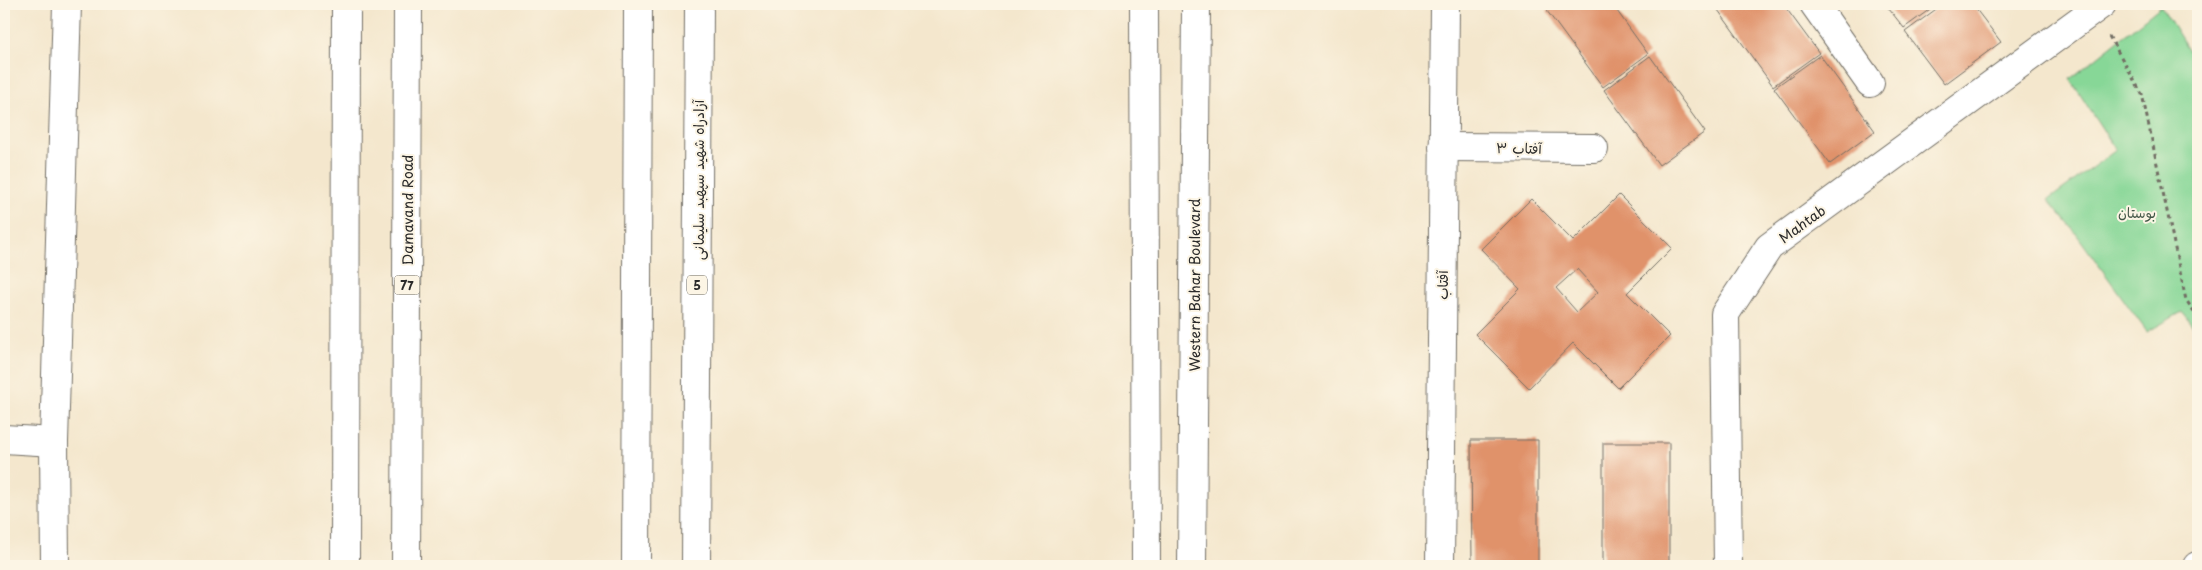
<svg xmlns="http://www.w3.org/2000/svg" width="2202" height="570" viewBox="0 0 2202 570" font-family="'Playpen Sans','Playpen Sans Arabic',sans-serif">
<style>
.green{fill:#87d797;stroke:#598161}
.building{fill:#e0926a;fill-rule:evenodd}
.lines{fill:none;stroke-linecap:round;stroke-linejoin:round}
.minor-casing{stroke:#716d64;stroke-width:30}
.major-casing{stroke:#716d64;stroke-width:30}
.highway-casing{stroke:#716d64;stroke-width:30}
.path{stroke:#716d64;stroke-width:3;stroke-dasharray:4 4;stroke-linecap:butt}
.minor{stroke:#fff;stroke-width:28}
.major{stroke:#fff;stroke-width:28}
.highway{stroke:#fff;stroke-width:28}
.labels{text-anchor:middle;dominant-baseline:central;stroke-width:4;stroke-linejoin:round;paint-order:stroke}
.shield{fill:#fcf5e5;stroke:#6a6863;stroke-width:1}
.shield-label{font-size:12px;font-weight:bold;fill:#2b2b2b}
.street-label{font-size:14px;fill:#2b2b2b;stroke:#fcf5e5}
.park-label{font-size:14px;fill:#425646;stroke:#fcf5e5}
</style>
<rect width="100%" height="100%" fill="#fcf5e5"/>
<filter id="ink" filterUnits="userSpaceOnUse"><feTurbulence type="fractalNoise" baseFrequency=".02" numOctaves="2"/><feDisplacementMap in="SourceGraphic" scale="10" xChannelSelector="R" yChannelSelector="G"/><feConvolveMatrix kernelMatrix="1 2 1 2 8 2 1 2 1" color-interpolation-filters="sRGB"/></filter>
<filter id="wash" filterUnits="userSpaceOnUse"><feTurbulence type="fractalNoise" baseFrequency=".0096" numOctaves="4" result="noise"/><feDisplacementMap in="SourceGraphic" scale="20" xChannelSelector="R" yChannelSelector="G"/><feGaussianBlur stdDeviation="1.12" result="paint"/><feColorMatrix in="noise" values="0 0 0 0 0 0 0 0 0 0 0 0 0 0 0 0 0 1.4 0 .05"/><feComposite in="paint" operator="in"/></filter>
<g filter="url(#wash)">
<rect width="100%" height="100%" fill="#f4e7cd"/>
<path class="green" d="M2161,6L2198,65V333L2182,312L2147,332L2072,228L2048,200L2116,150L2070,79Z"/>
<g id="blocks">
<g class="building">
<path d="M1544,4H1555L1548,9Z"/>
<path d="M1558,4H1612L1648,54L1603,87L1547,11Z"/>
<path d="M1727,4H1783L1819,53L1773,86L1718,10Z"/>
<path d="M1885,4H1937L1904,28Z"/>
<path d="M1943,4H1972L2001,42L1944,84L1905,32Z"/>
<path d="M1820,55L1875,131L1830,164L1774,88Z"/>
<path d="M1650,56L1705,132L1659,165L1604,90Z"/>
<path d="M1619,195L1672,248L1627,293L1670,336L1618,388L1573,343L1529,388L1475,334L1520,289L1481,249L1531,199L1573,241ZM1577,269L1598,292L1577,312L1556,288Z"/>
<path d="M1471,440H1538V566H1472Z"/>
<rect x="1603" y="443" width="66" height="123"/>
</g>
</g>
</g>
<g filter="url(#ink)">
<use href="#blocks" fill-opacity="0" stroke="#716d64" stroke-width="1"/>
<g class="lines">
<g class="minor-casing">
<g id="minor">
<path d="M1814,4L1870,83"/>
<path d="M1443,147L1594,148"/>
<path d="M4,439L54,442"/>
<path d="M55,566L54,442L67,4"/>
<path d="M1440,566L1445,4"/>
<path d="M1728,566L1725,314L1769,247L2102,4"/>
<path d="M2197,566H2198"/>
</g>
</g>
<g class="major-casing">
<g id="major">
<path d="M1144,4L1146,566"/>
<path d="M1192,566L1196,4"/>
</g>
</g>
<g class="highway-casing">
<g id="highway">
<path d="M345,566L346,4"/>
<path d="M406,566L408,4"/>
<path d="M636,566L638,4"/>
<path d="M696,566L699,4"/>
</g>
</g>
<path class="path" d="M2109,36L2142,94L2186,300L2198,317"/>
<use href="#minor" class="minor"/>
<use href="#major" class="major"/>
<use href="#highway" class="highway"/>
</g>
</g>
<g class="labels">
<g class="shield">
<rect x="394.5" y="275.5" width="25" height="19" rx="4"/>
<rect x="687" y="275.5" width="20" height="19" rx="4"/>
</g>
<g class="shield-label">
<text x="407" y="285">77</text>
<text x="697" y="285">5</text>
</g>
<g class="street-label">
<text transform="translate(1519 148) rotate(1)">آفتاب ۳</text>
<text transform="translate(698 180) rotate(-90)">آزادراه شهید سپهبد سلیمانی</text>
<text transform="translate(407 210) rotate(-90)">Damavand Road</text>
<text transform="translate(1802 224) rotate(-36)">Mahtab</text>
<text transform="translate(1194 285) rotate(-90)">Western Bahar Boulevard</text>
<text transform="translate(1442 285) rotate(-90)">آفتاب</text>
</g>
<g class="park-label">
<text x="2137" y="212">بوستان</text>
</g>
</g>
<rect width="2202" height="570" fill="none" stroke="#fcf5e5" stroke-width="20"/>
</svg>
